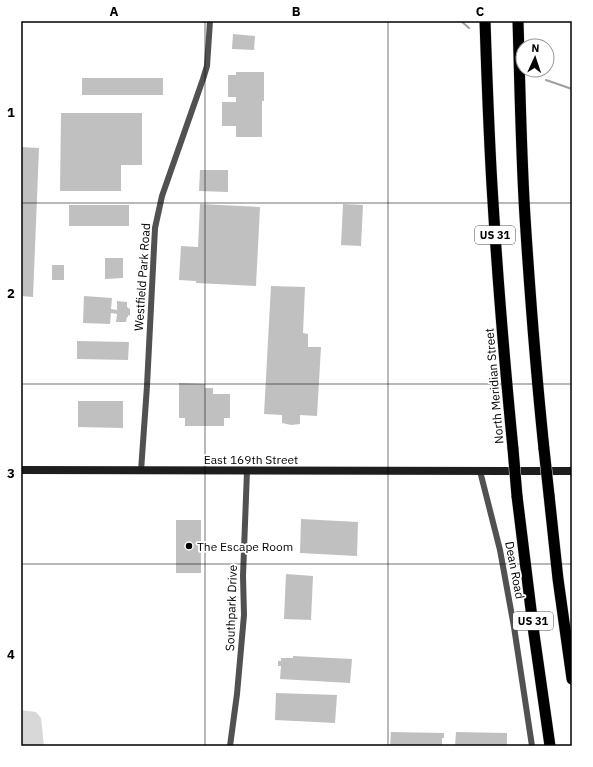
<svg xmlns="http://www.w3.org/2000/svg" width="593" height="767" viewBox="0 0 593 767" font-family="'IBM Plex Sans',sans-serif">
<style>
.green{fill:#d8d8d8}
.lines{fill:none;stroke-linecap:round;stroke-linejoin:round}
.stream{stroke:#9f9f9f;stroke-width:2}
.building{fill:#c0c0c0}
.highway-casing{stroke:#dbdbdb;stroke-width:12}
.street{stroke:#515151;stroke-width:6}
.secondary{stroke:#1e1e1e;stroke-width:8}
.highway{stroke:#000;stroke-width:11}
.highway-bridge-casing{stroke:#dbdbdb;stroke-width:12;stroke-linecap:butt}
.highway-bridge{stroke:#000;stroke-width:11}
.grid{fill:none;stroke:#000;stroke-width:1;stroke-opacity:0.55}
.poi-dot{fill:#000;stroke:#fff;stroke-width:1.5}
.labels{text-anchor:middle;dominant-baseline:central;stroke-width:3.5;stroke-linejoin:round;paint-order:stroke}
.shield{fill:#fff;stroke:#4c4c4c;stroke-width:1}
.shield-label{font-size:11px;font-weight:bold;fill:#000}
.street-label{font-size:12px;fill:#000;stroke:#fff}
.poi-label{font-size:12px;fill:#000;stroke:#fff;text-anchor:start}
.neatline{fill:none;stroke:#000;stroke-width:1.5}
.grid-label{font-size:13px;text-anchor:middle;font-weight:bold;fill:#000}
</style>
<rect width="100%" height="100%" fill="#fff"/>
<path class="green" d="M21,710L36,712L41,718L44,746H21Z"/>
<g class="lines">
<g class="stream">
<path d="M461,21L469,28"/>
<path d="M546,80L572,89"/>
</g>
</g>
<g class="building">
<path d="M233,34L255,36L254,50L232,49Z"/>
<path d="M236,72H264V101H262V137H236V126H222V102H236V97H228V75H236Z"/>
<rect x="82" y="78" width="81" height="17"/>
<path d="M61,113H142V165H121V191H60Z"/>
<path d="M21,147L39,148L33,297L21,296Z"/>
<path d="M200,170H228V192L199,191Z"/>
<path d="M200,204L260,207L256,286L196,283V281L179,280L181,246L198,247Z"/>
<path d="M343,204L363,205L361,246L341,245Z"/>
<rect x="69" y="205" width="60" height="21"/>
<path d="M105,258H123V278L105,279Z"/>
<rect x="52" y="265" width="12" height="15"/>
<path d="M271,286L305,287L303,333L308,334V347H321L317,416L300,415V424L291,425L282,423V415L264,414Z"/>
<path d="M84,296L112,298L111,309L117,310V301L127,302V307L130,309V316L128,315V317H127L126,322H116L117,314L111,313L110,324L83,323Z"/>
<path d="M77,341L129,342L128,360L77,359Z"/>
<path d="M179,383L205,384V388H213V394H230V418H224V426H185V418H179Z"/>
<path d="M78,401H123V428L78,427Z"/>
<path d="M301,519L358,522L357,556L300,553Z"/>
<rect x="176" y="520" width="25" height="53"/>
<path d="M286,574L313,576L311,620L284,619Z"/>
<path d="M293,656L352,659L350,683L280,679L281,666H278V661H281V658H293Z"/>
<path d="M276,693L337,695L335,723L275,720Z"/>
<path d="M391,732L444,733V738H442V746H390Z"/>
<path d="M456,732L507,733V746H455Z"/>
</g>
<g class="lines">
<g class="highway-casing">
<g id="highway">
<path d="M485,21C487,81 489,142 493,202C498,285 505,367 513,449"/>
<path d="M518,21C520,86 521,152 525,217C530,295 536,372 544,449"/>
<path d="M549,495L558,579L572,679"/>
<path d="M517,496L534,634L550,746"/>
</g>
</g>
<g class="street">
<path d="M141,471L147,386L155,228L162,196L203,79L207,66L210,21"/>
<path d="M480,471L500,550L514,627L532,746"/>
<path d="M230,746L237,694L244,615L243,576L247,471"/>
</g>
<path class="secondary" d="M21,470L572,471"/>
<use href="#highway" class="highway"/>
<g class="highway-bridge-casing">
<g id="highway-bridge">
<path d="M513,449L517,496"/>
<path d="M544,449L549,495"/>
</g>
</g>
<use href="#highway-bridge" class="highway-bridge"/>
</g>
<path class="grid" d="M205,21V746M388,21V746M21,203H572M21,384H572M21,564H572"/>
<circle class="poi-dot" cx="189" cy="546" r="4"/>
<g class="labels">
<g class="shield">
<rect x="475" y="226" width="40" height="18" rx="3"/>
<rect x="513" y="612" width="40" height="18" rx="3"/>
</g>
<g class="shield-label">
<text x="495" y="235">US 31</text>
<text x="533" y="621">US 31</text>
</g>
<g class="street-label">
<text transform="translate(142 277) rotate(-86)">Westfield Park Road</text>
<text transform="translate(494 386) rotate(-95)">North Meridian Street</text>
<text x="251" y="459">East 169th Street</text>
<text transform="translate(515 570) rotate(79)">Dean Road</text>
<text transform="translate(231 608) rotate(-88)">Southpark Drive</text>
</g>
<g class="poi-label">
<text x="197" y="546">The Escape Room</text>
</g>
</g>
<rect width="593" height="767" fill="none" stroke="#ffffff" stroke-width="44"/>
<g transform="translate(535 58) rotate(3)"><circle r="19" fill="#ffffff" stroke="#999999"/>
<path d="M0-3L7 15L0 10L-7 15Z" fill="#000000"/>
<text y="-6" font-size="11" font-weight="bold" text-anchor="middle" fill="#000000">N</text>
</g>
<rect x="22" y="22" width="549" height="723" class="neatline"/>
<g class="grid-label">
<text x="114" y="16">A</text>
<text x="296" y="16">B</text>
<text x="480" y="16">C</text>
<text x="11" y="117">1</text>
<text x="11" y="298">2</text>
<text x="11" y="478">3</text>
<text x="11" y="659">4</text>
</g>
</svg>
